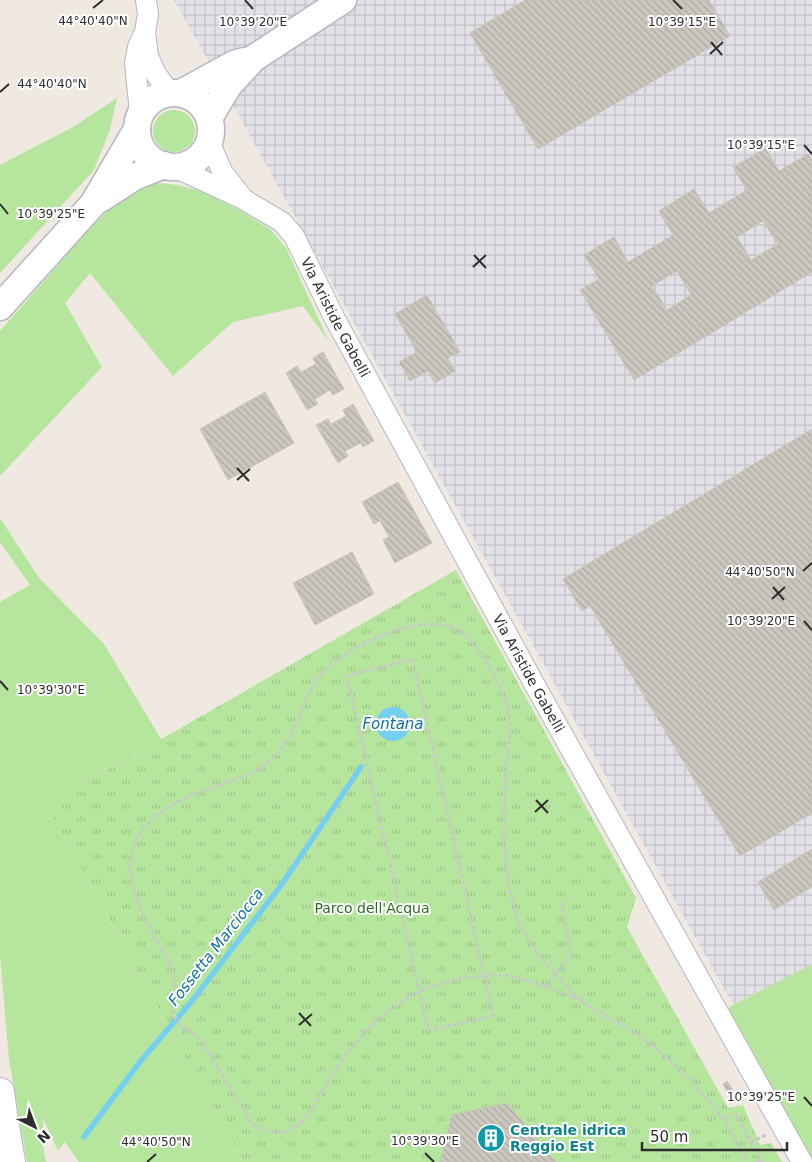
<svg xmlns="http://www.w3.org/2000/svg" width="812" height="1162" viewBox="0 0 812 1162" font-family="'DejaVu Sans',sans-serif">
<style>
.industrial{fill:url(#industrial-grid)}
.grass{fill:#b6e59e}
.park{fill:url(#park-tufts)}
.water{fill:#75cff0}
.lines{fill:none;stroke-linecap:round;stroke-linejoin:round}
.stream{stroke:#75cff0;stroke-width:5.5}
.building{fill:url(#building-back-hatch);stroke:#cbc5ba;fill-rule:evenodd}
.minor-casing{stroke:#b4b7c1;stroke-width:22}
.tertiary-casing{stroke:#b4b7c1;stroke-width:29}
.secondary-casing{stroke:#b4b7c1;stroke-width:30}
.path{stroke:#c9c9c9;stroke-width:3;stroke-dasharray:4 2.5;stroke-linecap:butt}
.minor{stroke:#fff;stroke-width:20}
.tertiary{stroke:#fff;stroke-width:26}
.secondary{stroke:#fff;stroke-width:28}
.ticks{fill:none;stroke:#2e2e2e;stroke-width:2}
.labels{text-anchor:middle;dominant-baseline:central;stroke-width:4;stroke-linejoin:round;paint-order:stroke}
.street-label{font-size:14px;fill:#2e2e2e;stroke:#fff}
.park-label{font-size:14px;fill:#2c6e1b;stroke:#fff}
.culture-label{font-size:14px;font-weight:bold;fill:#0d838f;stroke:#fff;text-anchor:start}
.water-label{font-size:15px;font-style:italic;fill:#0d6fa3;stroke:#fff}
.ticks-label{font-size:12px;text-anchor:middle;fill:#2e2e2e;stroke:#fff;stroke-width:4;stroke-linejoin:round;paint-order:stroke}
</style>
<defs>
<pattern id="industrial-grid" width="8" height="8" patternUnits="userSpaceOnUse" patternTransform="scale(1.25)"><rect width="8" height="8" fill="#e3e1e8"/><path d="M0 4h8M4 0v8" fill="none" stroke="#c3c1c7"/></pattern>
<pattern id="park-tufts" width="24" height="20" patternUnits="userSpaceOnUse" patternTransform="scale(1.25)"><rect width="24" height="20" fill="#b6e59e"/><path d="M3 7l-1-3M5 7V3M7 7l1-3M15 17l-1-3M17 17v-4M19 17l1-3" fill="none" stroke="#9dc588"/></pattern>
<pattern id="building-back-hatch" width="6" height="6" patternUnits="userSpaceOnUse" patternTransform="scale(1.25)"><rect width="6" height="6" fill="#cbc7bf"/><path d="M-1 5l2 2M0 0l6 6M5-1l2 2" fill="none" stroke="#afaba4"/></pattern>
</defs>
<rect width="100%" height="100%" fill="#efe9e1"/>
<path class="industrial" d="M174,0H812V964L733,1005L223,87Z"/>
<g class="grass">
<path d="M117,98L110,129L94,170L0,273V165L73,127Z"/>
<circle cx="174" cy="131" r="21"/>
<path d="M160,183L177,185L201,191L241,211L271,230L286,248L329,342L303,306L233,322L173,376L90,273L65,303L102,367L0,476V331L93,225L125,194L143,187Z"/>
<path d="M0,518L39,578L104,644L161,739L46,805L243,1162H79L65,1142L58,1151L43,1118V1146L46,1162H27L9,1060L0,954V602L30,585L0,542Z"/>
<path d="M812,964V1162H802L719,1014L733,1005Z"/>
</g>
<path class="park" d="M456,570L636,898L627,927L728,1108L743,1105L760,1145L771,1143L782,1162H243L46,805Z"/>
<circle class="water" cx="393" cy="724" r="17"/>
<g class="lines">
<path class="stream" d="M84,1137L139,1063L192,1001L282,884L361,767"/>
</g>
<g class="building">
<path d="M525,0H709L730,36L538,149L470,33Z"/>
<path d="M766,148L779,171L808,154L812,160V272L634,380L580,290L599,279L584,255L614,237L628,262L673,235L659,211L694,189L709,213L747,190L733,167ZM763,221L778,244L751,260L737,237ZM677,271L691,295L667,310L652,286Z"/>
<path d="M427,295L460,352L448,358L455,371L435,383L428,371L410,381L399,362L417,352L395,314Z"/>
<path d="M323,352L344,389L333,395L330,390L315,399L318,404L307,410L286,373L297,366L301,372L316,364L313,358Z"/>
<path d="M265,392L294,443L228,480L200,429Z"/>
<path d="M353,404L374,441L363,447L361,443L345,451L348,456L338,463L316,425L328,419L331,424L346,416L343,410Z"/>
<path d="M812,429V813L740,856L590,606L582,611L563,579Z"/>
<path d="M398,482L432,543L395,563L383,540L389,537L380,521L374,524L362,502Z"/>
<path d="M352,552L374,594L315,625L293,583Z"/>
<path d="M812,849V887L774,910L758,882Z"/>
<path d="M727,1081L733,1090L728,1093L723,1084Z"/>
<path d="M507,1103L556,1162H440L452,1115Z"/>
</g>
<g class="lines">
<g class="minor-casing">
<g id="minor">
<path d="M146,0L148,14L145,32L148,56L156,74L170,93"/>
<path d="M140,113L135,63L138,47L143,36"/>
<path d="M209,142L223,173L242,197"/>
<path id="s1" d="M174,167L243,199L282,222L294,236L335,319L537,689L802,1162"/>
</g>
</g>
<g class="tertiary-casing">
<g id="tertiary">
<path d="M181,93L236,63L244,61"/>
<circle cx="174" cy="130" r="37"/>
<path d="M209,118L229,85L254,58L343,0"/>
<path d="M100,199L134,177L164,165"/>
<path d="M0,307L93,204L137,129"/>
</g>
</g>
<g class="secondary-casing">
<path id="secondary" d="M0,1092L3,1114L11,1162"/>
</g>
<g class="path">
<path d="M411,660L413,661L493,1015L491,1017L429,1030L428,1029L347,677L349,675Z"/>
<path d="M546,987L555,974L572,954L565,928L562,901"/>
<path d="M582,1001C557,991 530,979 503,975C493,974 482,976 472,977C409,985 370,1019 335,1070C332,1076 328,1081 325,1086C318,1099 312,1114 299,1124C282,1137 267,1134 251,1122L198,1035C193,1032 185,1031 181,1026C175,1020 172,1011 173,1003C173,995 175,999 175,990C175,982 172,973 170,965C167,958 162,950 158,943C141,912 123,882 134,846C137,836 144,827 152,820C174,799 203,791 231,781C239,778 248,775 255,771C272,762 285,745 293,729C302,712 307,692 319,677C341,647 430,606 463,633C480,647 503,687 508,709C512,731 507,752 506,773C503,822 501,872 518,919C527,942 541,959 558,977C565,985 572,993 580,1000C597,1013 617,1021 635,1033C649,1042 663,1054 675,1065C692,1081 709,1099 722,1118C732,1132 739,1147 748,1162"/>
<path d="M722,1118L736,1114L751,1142L766,1135"/>
<path d="M751,1142L762,1162"/>
<path d="M756,1162L761,1160"/>
</g>
<use href="#minor" class="minor"/>
<use href="#tertiary" class="tertiary"/>
<use href="#secondary" class="secondary"/>
</g>
<path class="ticks" d="M245,0L253,9M673,0L682,9M93,8L103,0M711,42L722,55M710,54L723,42M0,92L9,84M804,145L812,154M0,204L8,214M474,255L486,268M473,267L486,255M237,468L249,481M237,480L250,469M803,571L812,563M773,587L784,600M772,599L785,587M804,621L812,630M0,681L8,690M536,800L548,813M535,812L548,800M299,1013L311,1026M299,1025L312,1014M804,1097L812,1106M425,1153L434,1162M147,1162L156,1154"/>
<defs>
<g id="building-disc" transform="scale(1.4375)"><circle r="9.5" fill="#0f9aa8" stroke="#fff"/><path d="M-4-6H4V6H1V3H-1V6H-4ZM-2.5-4.3h1.7v1.8h-1.7ZM.8-4.3h1.7v1.8H.8ZM-2.5-1h1.7V.8h-1.7ZM.8-1h1.7V.8H.8Z" fill="#fff"/></g>
</defs>
<g fill-rule="evenodd">
<use href="#building-disc" x="491" y="1138"/>
</g>
<g class="labels">
<g class="street-label">
<text stroke="none"><textPath href="#s1" startOffset="231">Via Aristide Gabelli</textPath></text>
<text stroke="none"><textPath href="#s1" startOffset="636">Via Aristide Gabelli</textPath></text>
</g>
<g class="park-label">
<text x="372" y="908">Parco dell'Acqua</text>
</g>
<g class="culture-label">
<text x="510" y="1130">Centrale idrica<tspan x="510" dy="16">Reggio Est</tspan></text>
</g>
<g class="water-label">
<text x="393" y="724">Fontana</text>
<text transform="translate(216 947) rotate(-52)">Fossetta Marciocca</text>
</g>
</g>
<g class="ticks-label">
<text x="93" y="25">44°40'40"N</text>
<text x="253" y="26">10°39'20"E</text>
<text x="682" y="26">10°39'15"E</text>
<text x="52" y="88">44°40'40"N</text>
<text x="761" y="149">10°39'15"E</text>
<text x="51" y="218">10°39'25"E</text>
<text x="760" y="576">44°40'50"N</text>
<text x="761" y="625">10°39'20"E</text>
<text x="51" y="694">10°39'30"E</text>
<text x="761" y="1101">10°39'25"E</text>
<text x="425" y="1145">10°39'30"E</text>
<text x="156" y="1146">44°40'50"N</text>
</g>
<g transform="translate(35 1127) rotate(138)" stroke="#ffffff" stroke-width="4" paint-order="stroke">
<path d="M0-4L9 19L0 12L-9 19Z" fill="#2e2e2e"/>
<text y="-8" font-size="14" font-weight="bold" text-anchor="middle" fill="#2e2e2e">N</text>
</g>
<path d="M642 1142v8h145v-8" fill="none" stroke="#2e2e2e" stroke-width="2.5"/>
<text x="650" y="1142" font-size="15" fill="#2e2e2e" stroke="#ffffff" stroke-width="4" paint-order="stroke">50 m</text>
</svg>
